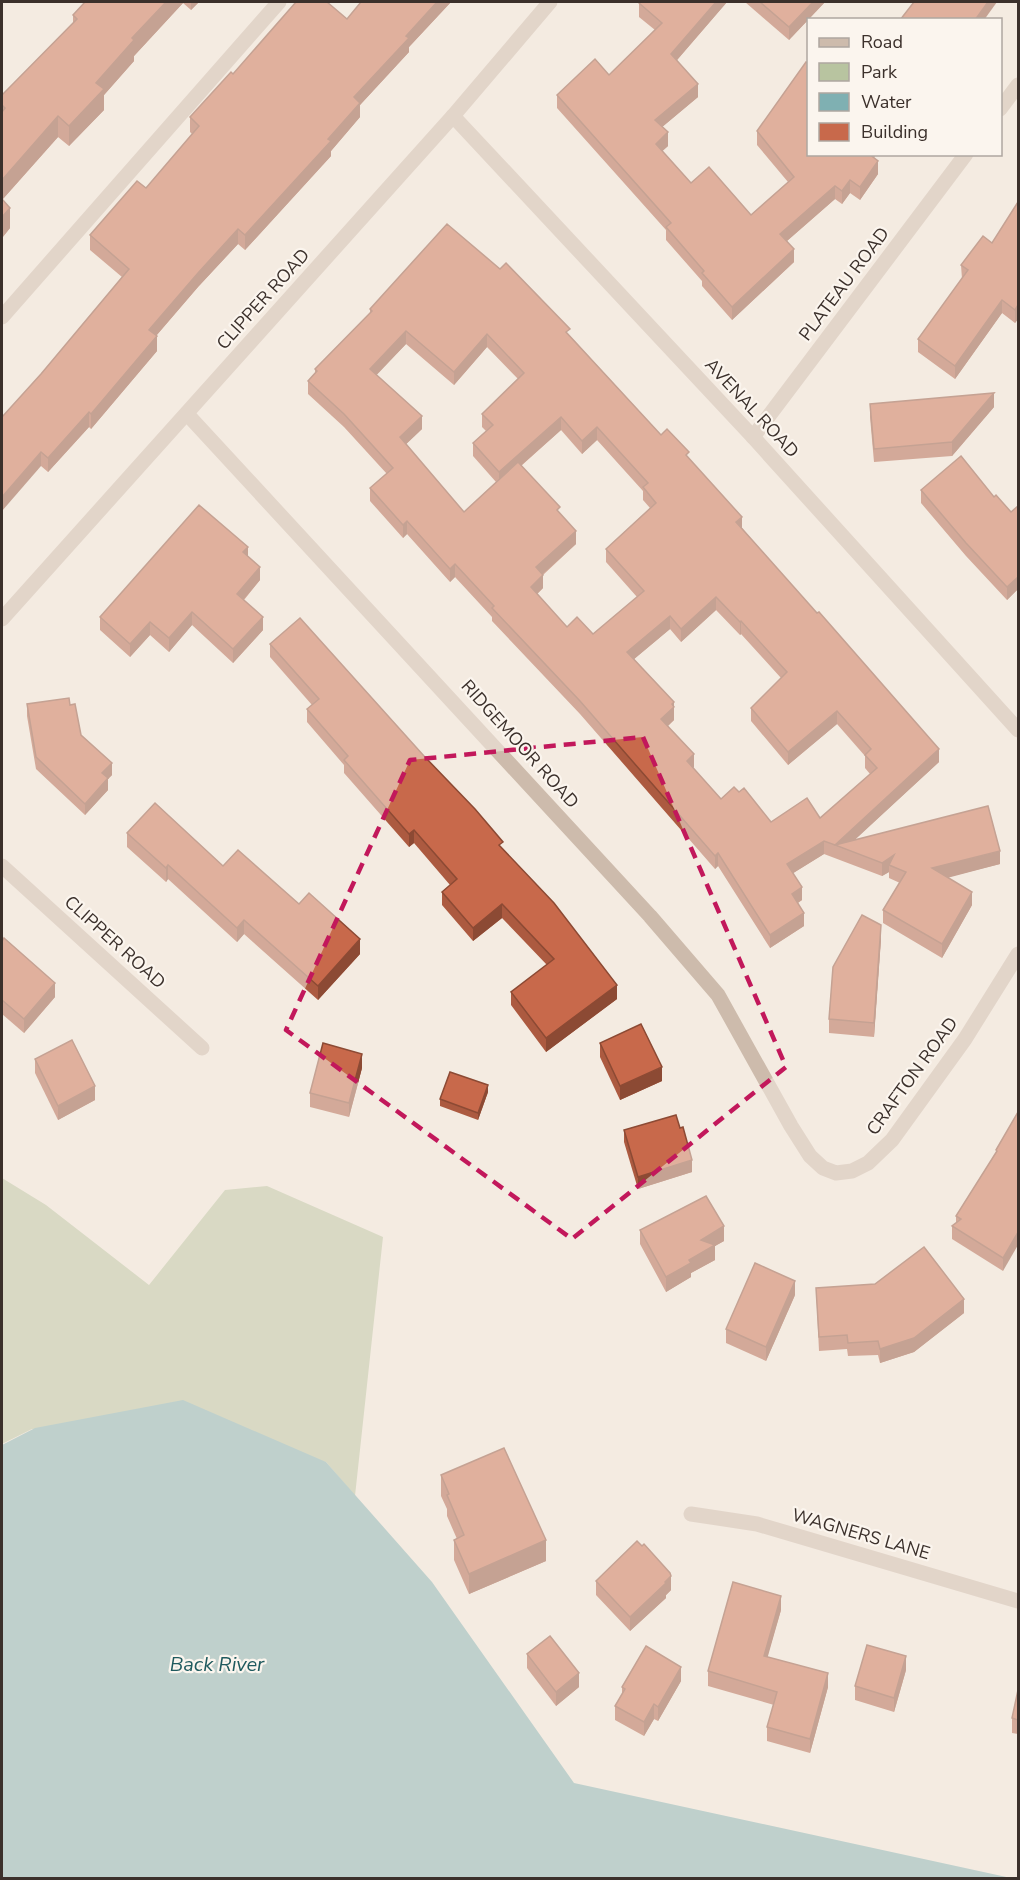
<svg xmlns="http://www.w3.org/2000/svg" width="1020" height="1880" viewBox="0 0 1020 1880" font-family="'Nunito Sans',sans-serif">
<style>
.green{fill:#b8c4a0}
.water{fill:#7fb0b2}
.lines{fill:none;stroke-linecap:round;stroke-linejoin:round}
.minor{stroke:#cdbbac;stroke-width:15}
.wall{fill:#ac5a40;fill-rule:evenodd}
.shaded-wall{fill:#8c4a34}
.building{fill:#c8694b;stroke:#8c4a34;stroke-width:1.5;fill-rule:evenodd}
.marked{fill:none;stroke:#c2185b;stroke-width:4.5;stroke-dasharray:12 8;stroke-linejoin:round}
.labels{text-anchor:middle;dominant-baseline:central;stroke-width:4.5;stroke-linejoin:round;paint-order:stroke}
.street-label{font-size:18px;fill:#3b302b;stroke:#fbf5ee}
.water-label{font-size:20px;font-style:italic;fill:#1f5a5e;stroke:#fbf5ee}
</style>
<rect width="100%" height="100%" fill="#f4ebe1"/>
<path class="green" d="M2,1178L46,1205L149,1285L225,1190L267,1186L383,1237L355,1496L326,1462L32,1429L2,1444Z"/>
<path class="water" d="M183,1400L326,1462L432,1582L574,1783L1011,1878H2V1445L35,1428Z"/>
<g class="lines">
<g class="minor">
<path d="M1000,109L1018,85"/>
<path d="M453,116L753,437L1018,730"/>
<path d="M2,317L279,2"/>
<path d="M187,414L650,916L718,995L791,1126L810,1156L823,1168L836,1173L852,1171L868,1163L892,1140L965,1039L1018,954"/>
<path d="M753,437L966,154"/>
<path d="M2,619L453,116L550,2"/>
<path d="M2,866L202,1048"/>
<path d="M691,1514L757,1524L1018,1601"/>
</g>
</g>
<g class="wall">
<path d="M85,2H199L191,10L183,3L134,56V61L104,95V110L69,146L58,137L2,200L10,228L2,238V95L73,24V15Z"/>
<path d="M361,2H451L409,47V52L360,105V117L331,151V156L245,250L238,244L198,287L156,336L157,351L91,429L89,427L48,472L41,466V374L122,277L90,250V235L146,188L192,134L190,132V117L233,74L347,19Z"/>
<path d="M641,2H727L677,60L698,97L662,127L668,146L662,151L691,183L751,215L788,182L757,145V131L808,154H876L874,158L878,174L860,200L850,193L842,204L835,199L787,241L794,262L732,320L702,286V281L666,240V230L557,108V95L609,75L655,30L639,17V3Z"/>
<path d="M745,2H825L789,40Z"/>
<path d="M1018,202V319L1015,323L1002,313L955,379L918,352V339L962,279L961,265L992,243Z"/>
<path d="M370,309L570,336L661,435L689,459L742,528L939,762L854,840L1000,864L948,877L972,905L942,958L883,923V910L900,883L889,878V872L882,876L824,854L793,873L802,900L798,903L804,926L770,948L718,866L715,869L580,714L492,621V617L455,577L450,582L407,534L403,538L370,501V488L387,474L344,427L308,394V381L315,373V369L370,313ZM406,344L454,385L487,347L518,379L482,414V427L486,431L473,443V456L496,482L464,512L406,444L422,429L376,375ZM561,430L582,454L597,440L643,491V500L650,508L606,549V562L637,597L593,634L567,627L537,594L543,588V575L576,544L560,514L521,466ZM716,610L740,635L741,634L781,678L751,708V721L788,765L837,724L865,756V768L870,774L820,818L771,822L739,792L721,799L693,768L694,767L668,726L674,720V702L634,659L670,629L681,642Z"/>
<path d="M870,404L994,407L952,456L874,462L870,417Z"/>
<path d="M921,490L994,497L1011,512L1018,507V589L1007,600L966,556L921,503Z"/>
<path d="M248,556L260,580L244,600L263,630L233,663L192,625L169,652L150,635L130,657L100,630V617Z"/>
<path d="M270,644L503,849L617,999L546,1052L511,1005V992L547,965L502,918L473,941L442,905V892L450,885L414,843L409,847L344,773V765L307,722V709L312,705L270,657Z"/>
<path d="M27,704L70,705L81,735L112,775L108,779V790L85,815L36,769L27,716Z"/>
<path d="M127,833L223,866L299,904L360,954L318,1000L244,934L237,942L168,879L166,882L127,847Z"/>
<path d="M881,939L874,1037L829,1033V1019Z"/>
<path d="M2,941L55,997L24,1033L2,1014Z"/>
<path d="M600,1043L662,1081L620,1100L600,1057Z"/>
<path d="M35,1059L95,1100L58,1120L35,1073Z"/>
<path d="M362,1068L349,1117L310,1107V1093Z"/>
<path d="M488,1092L478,1120L440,1106V1099Z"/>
<path d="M1018,1112L1003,1271L952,1239V1226L956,1223V1216L996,1153V1150Z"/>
<path d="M680,1128L692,1172L638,1189L624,1142V1130Z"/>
<path d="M640,1230L724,1241L715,1246V1260L691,1273V1277L666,1292L640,1244Z"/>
<path d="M816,1288L964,1313L914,1352L880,1363L878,1355L848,1356L847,1349L819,1351Z"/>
<path d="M795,1295L766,1361L726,1343V1329Z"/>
<path d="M441,1475L546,1561L469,1594L454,1560V1540L457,1539L447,1516V1509L441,1496Z"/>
<path d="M596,1581L671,1590L666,1595V1598L630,1631L596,1595Z"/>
<path d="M781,1610L767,1657L828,1687L810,1753L767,1741V1727L774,1705L708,1686V1671Z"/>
<path d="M527,1654L579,1687L556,1706L527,1668Z"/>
<path d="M906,1670L894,1712L855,1700V1686Z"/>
<path d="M681,1681L658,1721L654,1719L644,1736L615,1720V1706L622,1694V1687Z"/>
<path d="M1018,1690V1734L1012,1733V1718Z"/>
</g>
<g class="shaded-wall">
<path d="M166,2H183V3L134,56V61L104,95V110L69,146V126L96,83L132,38Z"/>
<path d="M191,2H199L191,10Z"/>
<path d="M437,2H451L409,47V52L360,105V117L331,151V156L245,250V235L328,139L354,97L406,36Z"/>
<path d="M716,2H727L671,67V54Z"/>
<path d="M813,2H825L789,40V27Z"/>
<path d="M988,2H997L984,20H975Z"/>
<path d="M698,84V97L655,133V120Z"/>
<path d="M58,116V137L2,200V180Z"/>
<path d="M668,132V146L656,157V144Z"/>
<path d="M878,161V174L860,200V187Z"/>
<path d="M850,180V193L842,204V191Z"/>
<path d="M835,186V199L780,247V234Z"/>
<path d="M10,208V228L2,238V217Z"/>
<path d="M238,229V244L198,287L149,344V330L198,273Z"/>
<path d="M794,249V262L732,320V307Z"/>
<path d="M1002,300V313L955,379V366Z"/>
<path d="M1018,305V319L1015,323V310Z"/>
<path d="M406,331V344L370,382V369Z"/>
<path d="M487,334V347L454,385V372Z"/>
<path d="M157,336V351L91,429V414Z"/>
<path d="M994,393V407L952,456V442Z"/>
<path d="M89,412V427L48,472V458Z"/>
<path d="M422,416V429L400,450V437Z"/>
<path d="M561,417V430L499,485V472Z"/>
<path d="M597,427V440L582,454V441Z"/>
<path d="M41,452V466L2,511V497Z"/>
<path d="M742,517V530L736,522Z"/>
<path d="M407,521V534L403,538V525Z"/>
<path d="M576,531V544L536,580V567Z"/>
<path d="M248,547V560L243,552Z"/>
<path d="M455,564V577L450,582V569Z"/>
<path d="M260,567V580L237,607V594Z"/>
<path d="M543,575V588L531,600V587Z"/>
<path d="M1018,577V589L1007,600V587Z"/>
<path d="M716,597V610L681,642V629Z"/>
<path d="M192,612V625L169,652V638Z"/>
<path d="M670,616V629L627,665V652Z"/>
<path d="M263,617V630L233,663V649Z"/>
<path d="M741,621V634L740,635V622Z"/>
<path d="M150,622V635L130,657V644Z"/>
<path d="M674,702V720L661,732V719Z"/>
<path d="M837,711V724L788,765V752Z"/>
<path d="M939,749V762L845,849L835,845V858V845Z"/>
<path d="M694,754V767L687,774V761Z"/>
<path d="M112,763V775L108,779V790L85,815V804L102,773Z"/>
<path d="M414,830V843L409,847V834Z"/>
<path d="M824,841V854L787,877V864Z"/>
<path d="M1000,851V864L932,882V868Z"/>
<path d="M718,853V866L715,869V856Z"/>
<path d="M894,855L889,865V872L882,876V863Z"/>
<path d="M168,865V879L166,882V868Z"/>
<path d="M802,887V900L792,906V894Z"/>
<path d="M972,892V905L942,958V944Z"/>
<path d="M502,904V918L473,941V928Z"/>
<path d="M804,913V926L770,948V935Z"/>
<path d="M244,920V934L237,942V928Z"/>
<path d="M881,925V939L874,1037V1023Z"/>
<path d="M360,939V954L318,1000V986Z"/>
<path d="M55,983V997L24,1033V1019Z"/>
<path d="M617,985V999L546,1052V1038Z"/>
<path d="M362,1054V1068L349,1117V1103Z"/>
<path d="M662,1067V1081L620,1100V1086Z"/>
<path d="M488,1085V1092L478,1120V1113Z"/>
<path d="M95,1086V1100L58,1120V1106Z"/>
<path d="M692,1160V1172L638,1189V1177Z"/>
<path d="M724,1226V1241L715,1246V1260L691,1273V1277L666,1292V1277L689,1260L701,1240Z"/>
<path d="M1018,1232V1245L1003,1271V1258Z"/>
<path d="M795,1281V1295L766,1361V1347Z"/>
<path d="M964,1299V1313L914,1352L880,1363V1349Z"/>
<path d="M546,1540V1561L469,1594V1574Z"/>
<path d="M671,1576V1590L666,1595V1598L630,1631V1617Z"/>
<path d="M781,1596V1610L764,1670V1656Z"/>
<path d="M906,1656V1670L894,1712V1698Z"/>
<path d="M681,1667V1681L658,1721V1707Z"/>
<path d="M579,1673V1687L556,1706V1692Z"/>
<path d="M828,1673V1687L810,1753V1739Z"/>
<path d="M654,1704V1719L644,1736V1722Z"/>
</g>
<g class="building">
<path d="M85,2H166L132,38L134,40L96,83L104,89L69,126L58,116L2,180V112L5,108L2,105V95L77,19L73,15Z"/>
<path d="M296,2H327L347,19L361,2H437L406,36L409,38L354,97L360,103L328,139L331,141L245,235L238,229L198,273L149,330L157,336L91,414L89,412L48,458L41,452L2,497V417L41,374L129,269L90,235L137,181L146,188L199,126L190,117L231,72L233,74Z"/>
<path d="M641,2H716L671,54L698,84L655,120L668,132L656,144L691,183L709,167L751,215L794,177L757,131L806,62L808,63V154H869L878,161L860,187L850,180L842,191L835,186L780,234L794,249L732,307L702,273L704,271L666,227L671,223L557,95L595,59L609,75L662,23L639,3Z"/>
<path d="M760,2H813L789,27Z"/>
<path d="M914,2H988L975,20H900Z"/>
<path d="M2,199L10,208L2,217Z"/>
<path d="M1018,202V305L1015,310L1002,300L955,366L918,339L968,270L961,265L983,236L992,243Z"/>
<path d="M447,224L500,269L506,263L570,329L566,332L661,435L667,429L689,452L686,455L742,517L736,522L817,613L819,612L939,749L835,845L824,841L787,864L802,887L792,894L804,913L770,935L718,853L715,856L580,701L492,608L494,606L455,564L450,569L407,521L403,525L370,488L393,468L344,414L308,381L317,371L315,369L372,311L370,309ZM406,331L454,372L487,334L524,373L482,414L493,425L473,443L499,472L561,417L582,441L597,427L648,483L643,487L656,503L606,549L644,591L593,634L577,617L567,627L531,587L543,575L536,567L576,531L557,510L560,507L518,462L464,512L400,437L422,416L370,369ZM716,597L740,622L741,621L787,672L751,708L788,752L837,711L871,749L865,755L877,768L820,818L807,798L771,822L744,788L739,792L734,787L721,799L687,761L694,754L661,719L674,707L672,704L674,702L627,652L670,616L681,629Z"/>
<path d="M994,393L952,442L874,449L870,404Z"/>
<path d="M961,456L994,497L996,495L1011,512L1018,506V577L1007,587L966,543L921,490Z"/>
<path d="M199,505L248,547L243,552L260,567L237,594L263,617L233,649L192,612L169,638L150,622L130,644L100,617Z"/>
<path d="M300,618L424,756L475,809L503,842L499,845L554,903L617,985L546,1038L511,992L554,959L502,904L473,928L442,892L457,879L414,830L409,834L344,760L348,756L307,709L319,699L270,644Z"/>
<path d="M69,698L70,705L75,704L81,735L112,763L102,773L108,778L85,804L36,757L27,704Z"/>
<path d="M155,803L223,866L238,850L299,904L309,893L360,939L318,986L244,920L237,928L168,865L166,868L127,833Z"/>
<path d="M988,806L1000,851L932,868L972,892L942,944L883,910L906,872L889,865L894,855L882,863L835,845Z"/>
<path d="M862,915L881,925L874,1023L829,1019L833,967Z"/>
<path d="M4,938L55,983L24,1019L2,1000V941Z"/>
<path d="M641,1024L662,1067L620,1086L600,1043Z"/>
<path d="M72,1040L95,1086L58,1106L35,1059Z"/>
<path d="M323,1043L362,1054L349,1103L310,1093Z"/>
<path d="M450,1072L488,1085L478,1113L440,1099Z"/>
<path d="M1018,1112V1232L1003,1258L952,1226L961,1219L956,1216L997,1151L996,1150Z"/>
<path d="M676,1115L680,1128L683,1127L692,1160L638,1177L624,1130Z"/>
<path d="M706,1196L724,1226L701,1240L715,1245L689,1260L691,1263L666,1277L640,1230Z"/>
<path d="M924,1247L964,1299L914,1338L880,1349L878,1341L848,1343L847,1335L819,1337L816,1288L875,1284Z"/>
<path d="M755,1263L795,1281L766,1347L726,1329Z"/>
<path d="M504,1448L546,1540L469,1574L454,1540L464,1535L447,1495L449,1494L441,1475Z"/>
<path d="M637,1541L642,1546L644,1544L670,1573L671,1576L665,1582L666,1583L630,1617L596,1581Z"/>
<path d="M733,1582L781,1596L764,1656L828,1673L810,1739L767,1727L777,1692L708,1671Z"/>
<path d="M550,1636L579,1673L556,1692L527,1654Z"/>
<path d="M867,1645L906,1656L894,1698L855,1686Z"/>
<path d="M646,1646L681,1667L658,1707L654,1704L644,1722L615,1706L625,1689L622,1687Z"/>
<path d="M1018,1690V1720L1012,1718Z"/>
</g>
<path d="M0 0H1020V1880H0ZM643,737L786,1067L572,1239L286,1030L410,760Z" fill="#f4ebe1" fill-opacity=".55" fill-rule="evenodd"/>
<path class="marked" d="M643,737L786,1067L572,1239L286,1030L410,760Z"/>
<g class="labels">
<g class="street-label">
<text transform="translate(844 284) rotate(-53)">PLATEAU ROAD</text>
<text transform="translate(263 299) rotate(-48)">CLIPPER ROAD</text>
<text transform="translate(752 408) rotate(47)">AVENAL ROAD</text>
<text transform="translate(520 744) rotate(48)">RIDGEMOOR ROAD</text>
<text transform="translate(115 942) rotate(42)">CLIPPER ROAD</text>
<text transform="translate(912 1076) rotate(-54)">CRAFTON ROAD</text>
<text transform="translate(861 1534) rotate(16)">WAGNERS LANE</text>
</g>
<g class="water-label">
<text x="217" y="1664">Back River</text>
</g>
</g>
<rect width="1020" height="1880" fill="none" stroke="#3b302b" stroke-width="6"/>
<rect x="807" y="18" width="195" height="138" fill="#fbf5ee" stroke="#aea6a0" stroke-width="1.5"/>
<rect x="819" y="38" width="30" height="9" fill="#cdbbac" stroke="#aea6a0" stroke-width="1.5"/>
<text x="861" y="48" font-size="18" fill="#3b302b">Road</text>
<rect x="819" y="63" width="30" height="18" fill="#b8c4a0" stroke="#aea6a0" stroke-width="1.5"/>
<text x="861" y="78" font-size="18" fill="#3b302b">Park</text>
<rect x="819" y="93" width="30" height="18" fill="#7fb0b2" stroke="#aea6a0" stroke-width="1.5"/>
<text x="861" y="108" font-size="18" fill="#3b302b">Water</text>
<rect x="819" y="123" width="30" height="18" fill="#c8694b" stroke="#aea6a0" stroke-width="1.5"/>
<text x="861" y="138" font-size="18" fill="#3b302b">Building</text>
</svg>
